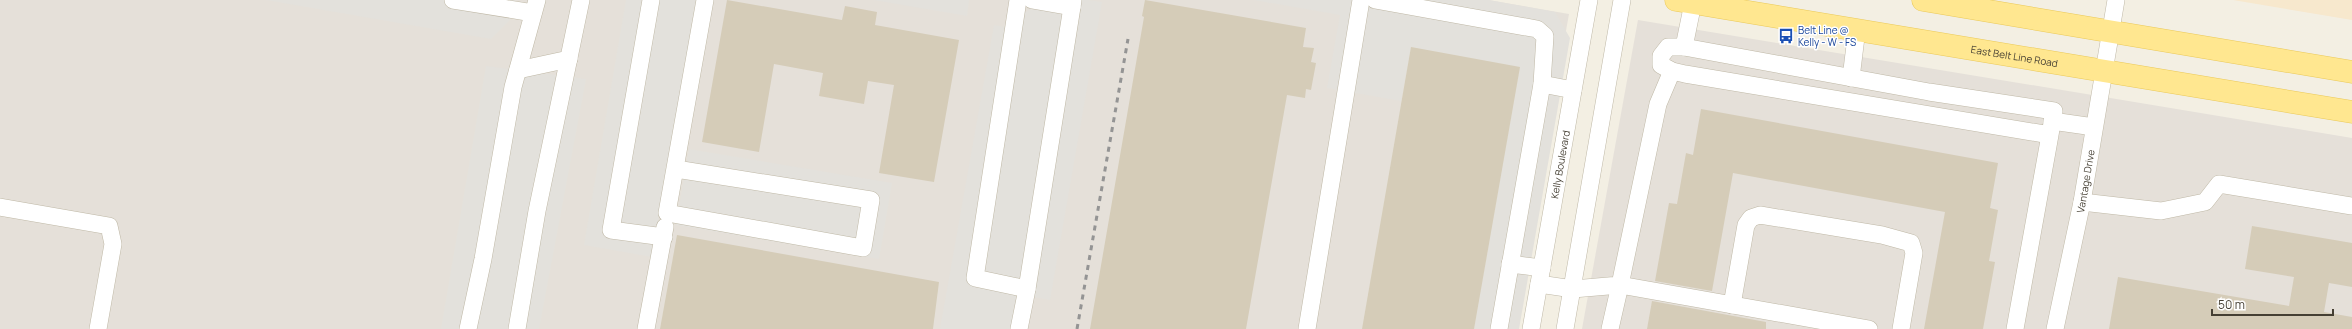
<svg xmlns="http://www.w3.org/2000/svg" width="2352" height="329" font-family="Manrope,sans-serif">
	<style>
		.commercial { fill: #f7e8cd }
		.industrial { fill: #e5e0d9 }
		.parking { fill: #e3e1dc }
		.building { fill: #d5ccb8 }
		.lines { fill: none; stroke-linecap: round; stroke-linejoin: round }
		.minor-casing { stroke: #bfb8a6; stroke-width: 18 }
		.major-casing { stroke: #eac95a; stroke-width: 23 }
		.minor { stroke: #fff; stroke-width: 17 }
		.major { stroke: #ffe790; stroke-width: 22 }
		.rail { stroke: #949494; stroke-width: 3; stroke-dasharray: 5 5; stroke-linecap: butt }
		.labels { text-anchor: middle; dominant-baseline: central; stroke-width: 3; stroke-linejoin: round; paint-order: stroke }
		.transit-label { font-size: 10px; fill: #164399; stroke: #fff; text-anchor: start }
		.street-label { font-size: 10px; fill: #453f33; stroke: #fff }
	</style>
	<rect width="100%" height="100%" fill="#f3efe3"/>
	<polygon class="commercial" points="2233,0 2352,0 2352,20"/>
	<g class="industrial">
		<polygon points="0,0 1488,0 1569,14 1512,329 0,329"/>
		<polygon points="1638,20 2352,138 2352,329 1582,329"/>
	</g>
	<g class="parking">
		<polygon points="266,0 515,0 511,19 491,39"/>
		<polygon points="626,0 696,0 652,257 584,245"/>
		<polygon points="874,0 969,0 967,16"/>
		<polygon points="1042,0 1088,0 1102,2 1050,300 1028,296 1022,329 940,329 994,25 1006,27"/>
		<polygon points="1254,0 1489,0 1555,12 1570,38 1519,329 1474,329 1520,67 1411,47 1401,101 1327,88 1340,15"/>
		<polygon points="486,66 586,79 539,329 441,329"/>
		<polygon points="689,149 892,183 879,259 676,225"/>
	</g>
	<g class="building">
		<polygon points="727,0 842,20 845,6 877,12 875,25 959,40 934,182 879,173 894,85 868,81 864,104 819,96 823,73 774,64 759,152 702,142"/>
		<polygon points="1145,0 1306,28 1303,47 1314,48 1311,62 1316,63 1311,90 1306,89 1305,98 1287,95 1246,329 1090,329 1144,17 1142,16"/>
		<polygon points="1411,47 1520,67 1474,329 1362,329"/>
		<polygon points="1701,109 1998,163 1990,208 1998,210 1989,261 1995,262 1983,329 1924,329 1945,212 1733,173 1712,291 1655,281 1669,203 1677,204 1686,153 1693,155"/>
		<polygon points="2252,226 2352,243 2352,287 2329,283 2324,312 2352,317 2352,329 2109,329 2118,277 2289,306 2294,277 2245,269"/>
		<polygon points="677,235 939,282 933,329 660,329"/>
		<polygon points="1652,301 1766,322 1766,329 1647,329"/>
	</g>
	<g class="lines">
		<defs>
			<g id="minor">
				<polyline points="453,0 533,13"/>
				<polyline points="651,0 611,230 664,237"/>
				<polyline points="1018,0 975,278 1027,289 1072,7"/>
				<polyline points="1032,0 1072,7 1073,0"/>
				<polyline points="1375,0 1537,29 1545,36 1542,84 1499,329"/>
				<polyline points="1684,47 1693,3"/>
				<polyline points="518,70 569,59"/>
				<polyline points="1851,78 1857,29"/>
				<polyline points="1542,84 1573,90"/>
				<polyline points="2052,121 2094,127"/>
				<polyline points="676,169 871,200 863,248 667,213 705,0"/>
				<polyline points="2082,202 2161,211 2205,202 2219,184 2352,206"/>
				<polyline points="0,207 109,226 113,244 98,329"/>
				<polyline points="1510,264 1542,268"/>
				<polyline points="1539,284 1573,289 1620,285 1658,104 1672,71"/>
				<polyline points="1732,305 1746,225 1751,218 1760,215 1882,235 1911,243 1914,253 1901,329"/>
				<polyline points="468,329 483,259 513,87 537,0"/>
				<polyline points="517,329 537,211 581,0"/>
				<polyline points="646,329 665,227"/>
				<polyline points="1019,329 1027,289"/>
				<polyline points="1307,329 1361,0"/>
				<path id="s1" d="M1531,329L1589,0"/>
				<polyline points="1565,329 1622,0"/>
				<polyline points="1610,329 1620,285 1869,329"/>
				<polyline points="2015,329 2050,135 2054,111 1929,92 1684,47 1668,47 1661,56 1661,65 1672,71 1685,74 2050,135"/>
				<path id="s2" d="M2055,329L2082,202L2116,0"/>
			</g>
			<g id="major">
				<path id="s3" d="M1676,0L2352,112"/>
				<polyline points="1923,0 2352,72"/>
			</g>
		</defs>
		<use href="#minor" class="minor-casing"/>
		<use href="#major" class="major-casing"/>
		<use href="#minor" class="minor"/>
		<use href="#major" class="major"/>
		<polyline class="rail" points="1077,329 1128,39"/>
	</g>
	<defs>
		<symbol id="bus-bare" viewBox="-9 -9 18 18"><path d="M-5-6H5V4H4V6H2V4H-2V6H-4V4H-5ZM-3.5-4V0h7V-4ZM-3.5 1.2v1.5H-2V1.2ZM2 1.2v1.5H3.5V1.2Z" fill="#1a4fb4" stroke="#fff" stroke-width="2.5" paint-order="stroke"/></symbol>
	</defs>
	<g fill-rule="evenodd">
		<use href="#bus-bare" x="1775" y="25" width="22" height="22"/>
	</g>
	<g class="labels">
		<g class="transit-label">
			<text x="1798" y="30">Belt Line @<tspan x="1798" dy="12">Kelly - W - FS</tspan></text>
		</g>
		<g class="street-label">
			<text stroke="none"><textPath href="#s3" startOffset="343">East Belt Line Road</textPath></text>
			<text stroke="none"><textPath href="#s1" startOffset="167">Kelly Boulevard</textPath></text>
			<text stroke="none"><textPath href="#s2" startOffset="151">Vantage Drive</textPath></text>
		</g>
	</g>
	<path d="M2212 309v6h121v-6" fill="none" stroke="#453f33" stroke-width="2"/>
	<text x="2218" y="309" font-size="12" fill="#453f33" stroke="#ffffff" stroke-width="3" paint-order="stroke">50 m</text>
</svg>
